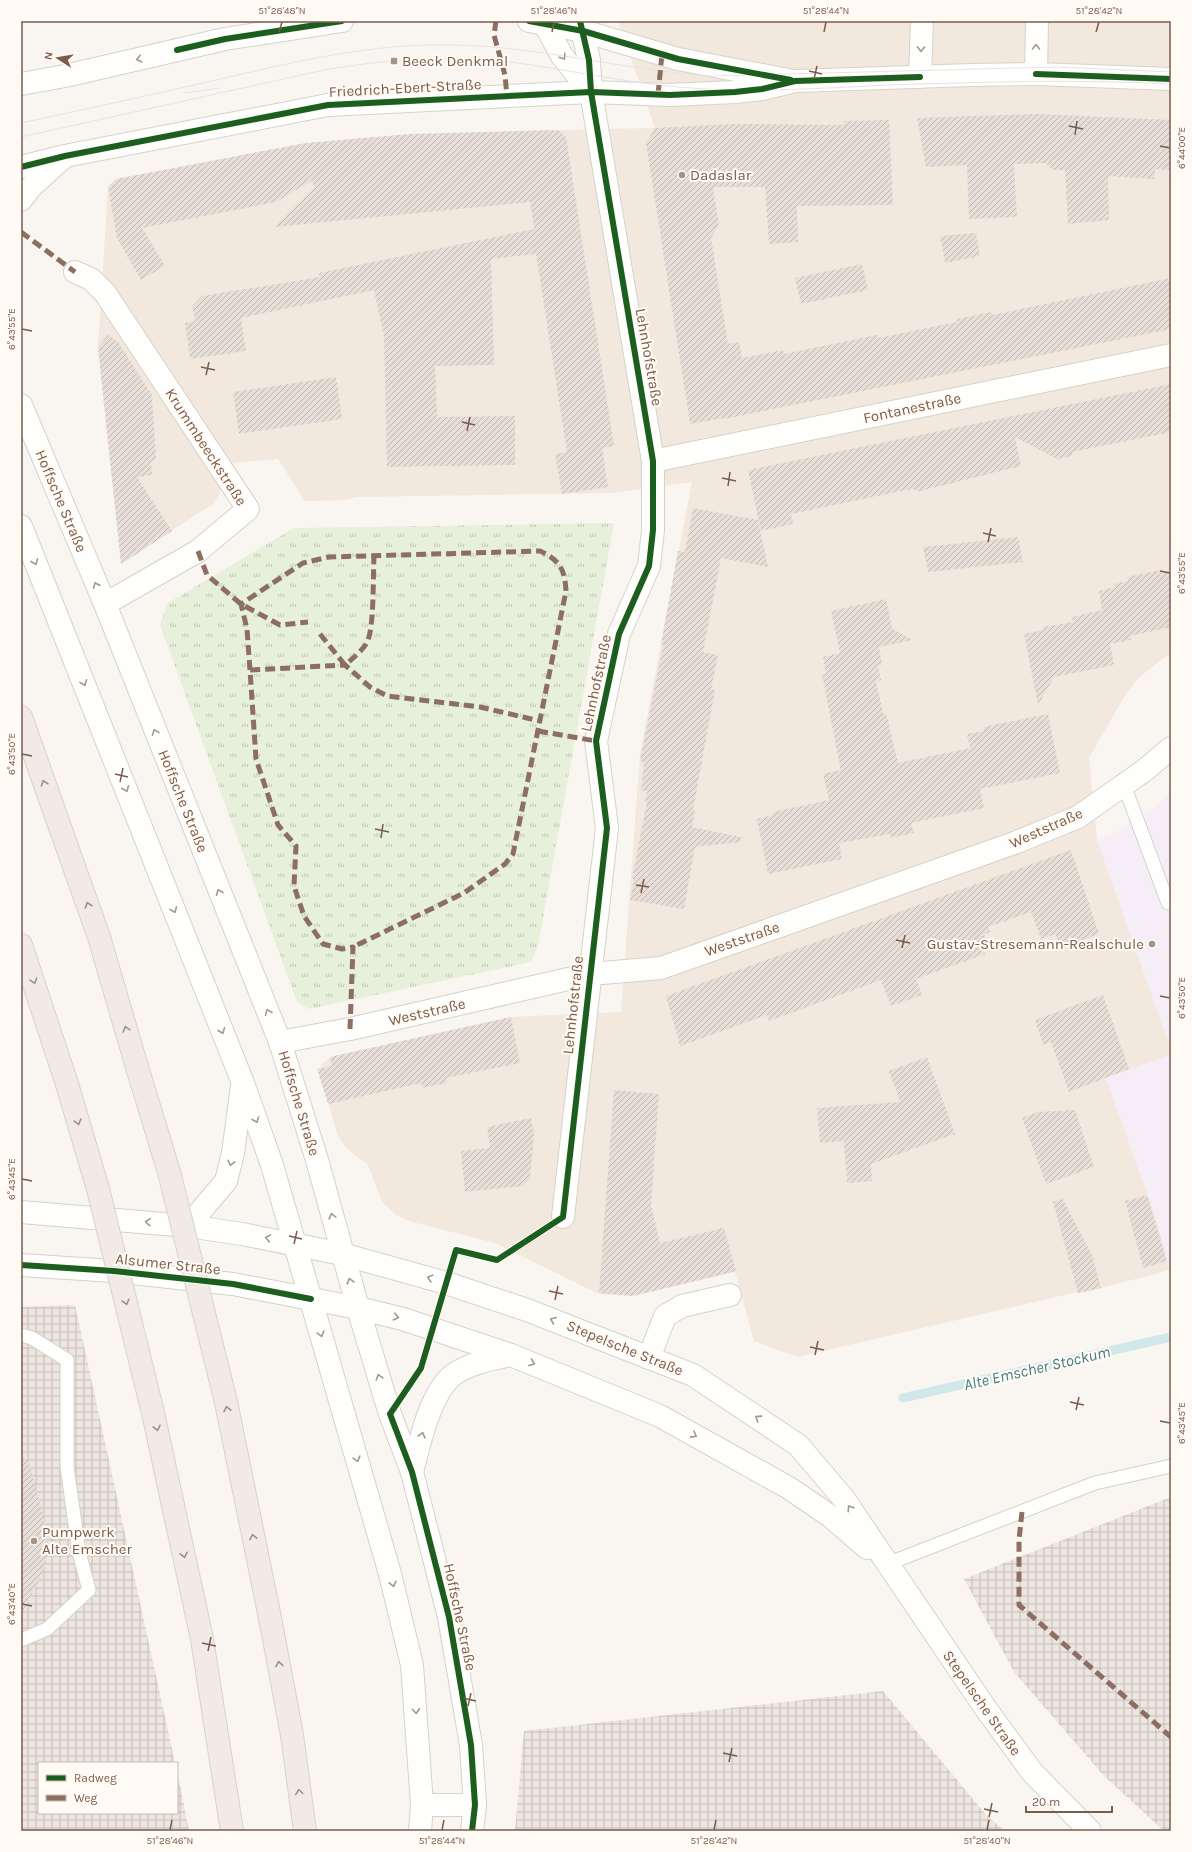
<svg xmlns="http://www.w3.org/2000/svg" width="1192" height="1852" font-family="Karla,sans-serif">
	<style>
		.residential { fill: #f2e8de }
		.industrial { fill: url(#industrial-grid) }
		.education { fill: #f6eef6 }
		.grass { fill: url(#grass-tufts) }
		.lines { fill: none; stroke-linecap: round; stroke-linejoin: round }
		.stream { stroke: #d0e8ea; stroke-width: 9 }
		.building { fill: url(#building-hatch) }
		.service-casing { stroke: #d7d1cb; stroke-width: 15 }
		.minor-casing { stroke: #d7d1cb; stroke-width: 24 }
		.tertiary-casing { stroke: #d7d1cb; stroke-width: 24 }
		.secondary-casing { stroke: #d9d2cb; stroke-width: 24 }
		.motorway-casing { stroke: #dad1cc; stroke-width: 24 }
		.service { stroke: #fefefd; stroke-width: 13 }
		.minor { stroke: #fefefd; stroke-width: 22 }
		.tertiary { stroke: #fefefd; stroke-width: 22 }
		.secondary { stroke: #fefefd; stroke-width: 22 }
		.motorway { stroke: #f2eae7; stroke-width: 22 }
		.tram { stroke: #e6e3e7; stroke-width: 1 }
		.motorway-bridge-casing { stroke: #dad1cc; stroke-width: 24; stroke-linecap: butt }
		.motorway-bridge { stroke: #f2eae7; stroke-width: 22 }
		.quiet { stroke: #8d6e63; stroke-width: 5; stroke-dasharray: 10 5; stroke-linecap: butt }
		.cycleway-casing { stroke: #fffaf3; stroke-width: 8 }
		.cycleway { stroke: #1b5e20; stroke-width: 6 }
		.oneway { stroke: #a8958b }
		.oneway2 { stroke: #a48e83 }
		.ticks { fill: none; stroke: #7a5c4d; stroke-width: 1.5 }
		.poi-dot { fill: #a69286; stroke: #fffaf3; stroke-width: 1.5 }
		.labels { text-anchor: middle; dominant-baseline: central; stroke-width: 4; stroke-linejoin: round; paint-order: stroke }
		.poi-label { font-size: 15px; fill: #7a5c4d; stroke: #fffaf3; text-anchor: start }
		.street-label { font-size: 15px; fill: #7a5c4d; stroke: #fffaf3 }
		.water-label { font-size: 16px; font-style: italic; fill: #437c86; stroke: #fffaf3 }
		.neatline { fill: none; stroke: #7a5c4d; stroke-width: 1.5 }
		.ticks-label { font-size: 10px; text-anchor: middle; fill: #7a5c4d }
	</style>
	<defs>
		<pattern id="industrial-grid" width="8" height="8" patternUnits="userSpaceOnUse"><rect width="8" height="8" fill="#ede5e0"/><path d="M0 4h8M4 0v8" fill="none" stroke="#c5bdb8"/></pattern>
		<pattern id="grass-tufts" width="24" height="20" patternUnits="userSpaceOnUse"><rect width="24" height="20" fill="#e7f0db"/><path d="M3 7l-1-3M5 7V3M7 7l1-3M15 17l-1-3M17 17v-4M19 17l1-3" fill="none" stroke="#c0c6b4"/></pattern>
		<pattern id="building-hatch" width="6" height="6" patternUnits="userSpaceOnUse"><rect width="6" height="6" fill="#e6ded7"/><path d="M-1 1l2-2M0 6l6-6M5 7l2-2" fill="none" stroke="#bfb7b1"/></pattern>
	</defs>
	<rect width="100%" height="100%" fill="#f9f5f0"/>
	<polygon class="residential" points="618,21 1171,21 1171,653 1148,670 1135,682 1124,697 1089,758 1097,840 1171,1049 1171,1055 1106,1078 1156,1218 1170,1270 1078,1294 1077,1292 797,1357 754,1341 735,1272 633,1296 599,1294 495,1243 409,1221 396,1215 382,1202 368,1165 346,1148 338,1136 319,1073 321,1065 330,1057 511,1017 621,1012 640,754 692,482 611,493 356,497 346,500 305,501 278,459 232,463 219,495 213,504 129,558 120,553 98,348 108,187 116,179 306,143 558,130 655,128"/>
	<g class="industrial">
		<polygon points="75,1305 175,1763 39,1763 39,1813 177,1813 177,1771 189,1831 21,1831 21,1307"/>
		<polygon points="1171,1497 1171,1831 1164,1831 1104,1776 1014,1672 964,1579"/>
		<polygon points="883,1691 987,1816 1005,1831 515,1831 524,1731"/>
	</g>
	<g class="education">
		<polygon points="1171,791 1171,1049 1097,840 1111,835 1134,821 1157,805"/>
		<polygon points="1171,1055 1171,1270 1170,1270 1156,1218 1106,1078"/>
	</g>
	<polygon class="grass" points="614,523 538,946 531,962 309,1009 297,1002 160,625 168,603 294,528"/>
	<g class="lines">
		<polyline class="stream" points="903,1398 1171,1337"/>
	</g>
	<g class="building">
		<polygon points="1036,114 1171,120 1171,170 1155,169 1154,179 1108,176 1109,220 1068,224 1065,170 1053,170 1046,163 1014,164 1017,217 969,219 967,165 926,167 917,118"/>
		<polygon points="889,120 893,205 797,206 798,242 769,244 765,187 713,187 719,225 711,238 728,344 739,342 742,358 783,350 784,354 877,335 878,338 957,322 957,319 992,312 992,315 1171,278 1171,329 724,419 723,418 690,424 646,143 655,128 733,124 844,125 844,121"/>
		<polygon points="558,130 566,137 614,446 602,448 608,487 562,494 555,454 567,452 536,254 491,259 494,365 435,366 437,417 515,416 515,465 387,467 384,337 374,290 241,318 246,351 190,359 185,323 195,321 192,306 202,296 320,277 319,273 534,229 530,202 274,227 315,187 311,181 276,202 142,228 165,266 141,280 117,238 108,187 116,179 306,143 410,134"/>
		<polygon points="976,233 980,256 945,263 940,236"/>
		<polygon points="862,264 868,290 801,304 795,278"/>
		<polygon points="108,335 118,342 152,395 156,458 151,462 152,475 137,477 172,531 121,564 98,347"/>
		<polygon points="336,377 342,419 239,434 233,392"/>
		<polygon points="1171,384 1171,432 1072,452 1072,456 1057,459 1015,437 1021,466 920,491 911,489 791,514 793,524 761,531 748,470"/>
		<polygon points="693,508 758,520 768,567 721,558 703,652 718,655 711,690 715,690 693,810 695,810 692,827 741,837 741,842 695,847 684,909 630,900 634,880 632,878 647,802 645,802 647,791 641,790 644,762 640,761 663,645 661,644 678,551 685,552"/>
		<polygon points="1018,537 1023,562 928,572 923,547"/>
		<polygon points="1161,570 1161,573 1171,571 1171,627 1130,636 1131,640 1110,644 1114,665 1054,677 1038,705 1024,634 1043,630 1043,627 1073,622 1072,617 1102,610 1099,591 1115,587 1114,584 1128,581 1127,577"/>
		<polygon points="886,599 892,628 912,640 879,647 882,665 878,666 881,680 876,681 883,713 887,716 898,763 970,748 967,734 984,731 983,727 1048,714 1060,773 980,789 984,808 911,823 914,833 891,838 890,834 839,843 842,859 768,874 757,819 774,815 773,812 829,800 823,774 840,770 840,766 822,674 826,674 823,657 840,653 831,611"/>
		<polygon points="1071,850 1099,934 1060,948 1055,934 1041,939 1031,912 988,927 990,932 984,934 988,945 982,947 985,954 916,979 922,995 891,1006 881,980 769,1021 767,1015 680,1046 666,996"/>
		<polygon points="1103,995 1129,1069 1069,1092 1051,1042 1043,1045 1035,1020"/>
		<polygon points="511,1017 520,1063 446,1078 447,1083 422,1088 421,1083 328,1104 317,1069 332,1066 330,1057"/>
		<polygon points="927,1057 955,1134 871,1164 872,1181 847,1183 844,1141 820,1143 817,1108 900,1102 889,1071"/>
		<polygon points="614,1090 659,1094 651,1205 660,1243 724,1228 736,1271 633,1296 599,1293"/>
		<polygon points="1075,1110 1094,1167 1046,1184 1022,1118 1038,1112"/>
		<polygon points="531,1118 534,1134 530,1179 523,1186 465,1192 461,1151 490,1148 487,1127"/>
		<polygon points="1147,1195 1167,1261 1143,1268 1125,1201"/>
		<polygon points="1062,1198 1092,1255 1101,1288 1078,1293 1053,1202"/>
		<polygon points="28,1460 47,1530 48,1553 42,1575 21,1615 21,1461"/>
	</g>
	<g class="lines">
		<defs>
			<g id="service">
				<polyline points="1124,785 1168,903"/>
				<polyline points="21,1335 32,1338 67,1360 67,1467 79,1552 89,1590 47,1629 21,1640"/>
				<polyline points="887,1564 1095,1483 1171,1466"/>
			</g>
			<g id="minor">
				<polyline points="1036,74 1037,21"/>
				<polyline points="920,77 922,21"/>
				<polyline points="75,272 91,279 105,293 248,509 198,551 105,604"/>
				<polyline points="653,461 1171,355"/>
				<polyline points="280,1042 350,1029 590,974 661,968 1017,842 1078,817 1145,770 1171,748"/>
				<polyline points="563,1217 607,828 596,741 619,634 649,566 653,530 653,461 591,92"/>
				<polyline points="649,1358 665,1316 682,1306 730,1295"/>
			</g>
			<g id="tertiary">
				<polyline points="543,21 562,56 591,92"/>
				<polyline points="580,21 589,60 591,92"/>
				<polyline points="21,200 30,188 65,156"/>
				<polyline points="21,405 105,604 280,1042 317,1160 358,1308 390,1414 412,1472 449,1617 471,1745 475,1805 472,1831"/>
				<polyline points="21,526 243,1083 272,1165 390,1574 412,1665 422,1805 420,1831"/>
				<polyline points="21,1212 188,1226 242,1234 342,1254 446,1283 527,1310 693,1375 798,1445 844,1499 986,1709 1032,1772 1090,1831"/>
				<polyline points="188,1226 226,1181 233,1153 242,1086"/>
				<polyline points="21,1265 114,1271 233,1284 358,1308 403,1319 511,1355 660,1416 789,1488 830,1516 867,1548"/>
				<path d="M412,1472C419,1445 430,1393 453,1375C470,1363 491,1359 511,1355"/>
				<polyline points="422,1805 475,1805"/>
			</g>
			<g id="secondary">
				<polyline points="529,21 583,31 678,59 788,80"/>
				<polyline points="21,84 65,76 225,39 342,21"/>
				<polyline points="21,167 65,156 328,105 591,92 670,95 735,92 762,89 795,81 972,75 1036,74 1171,79"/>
			</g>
			<g id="motorway">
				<polyline points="21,717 99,937 137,1067"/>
				<polyline points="21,945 67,1084"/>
			</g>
		</defs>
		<use href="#service" class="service-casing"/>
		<use href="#minor" class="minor-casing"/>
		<use href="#tertiary" class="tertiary-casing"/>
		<use href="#secondary" class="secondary-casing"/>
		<use href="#motorway" class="motorway-casing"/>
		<use href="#service" class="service"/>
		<use href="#minor" class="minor"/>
		<use href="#tertiary" class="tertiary"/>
		<use href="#secondary" class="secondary"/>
		<use href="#motorway" class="motorway"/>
		<g class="tram">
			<polyline points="185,93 220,88"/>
			<path d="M21,123C86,109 151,95 216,80C294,62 371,43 452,45C538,46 623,70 709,76L1056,67L1171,72"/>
			<path d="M21,137L324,70C383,60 443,55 502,61C570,69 637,86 706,89C767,92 828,88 889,85C983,82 1077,79 1171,84"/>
		</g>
		<defs>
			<g id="motorway-bridge">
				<polyline points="137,1067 169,1172 226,1402 271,1623 292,1735 305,1831"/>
				<polyline points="67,1084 98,1189 153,1413 202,1639 232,1831"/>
			</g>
		</defs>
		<use href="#motorway-bridge" class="motorway-bridge-casing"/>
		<use href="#motorway-bridge" class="motorway-bridge"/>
		<g class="quiet">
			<polyline points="496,21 494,35 505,75 507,97"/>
			<polyline points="658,95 662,54"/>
			<polyline points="21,232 75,272"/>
			<polyline points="198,551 207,575 241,604 280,625 308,622"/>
			<path d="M320,634L345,665C354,657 363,651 368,640C374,625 373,576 374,557"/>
			<path d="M250,670L247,629L241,604L303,563L329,557L540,551C560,560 565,570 566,591L513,854L505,864L464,893L353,947"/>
			<polyline points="538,731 596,741"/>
			<polyline points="350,1029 353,947 342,949 323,944 304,916 294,886 296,846 278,825 256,759 250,670 345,665 370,687 387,696 480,707 540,721"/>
			<polyline points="1022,1512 1019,1540 1019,1605 1171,1737"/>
		</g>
		<defs>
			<g id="cycleway">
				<polyline points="529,21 583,31 678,59 791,80"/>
				<polyline points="177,50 225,39 342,21"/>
				<polyline points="1036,74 1171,79"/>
				<polyline points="21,167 65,156 328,105 591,92 670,95 735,92 762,89 795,81 920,77"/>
				<polyline points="21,1265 114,1271 233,1284 311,1299"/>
				<polyline points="472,1831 475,1805 471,1745 449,1617 412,1472 390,1414 421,1368 456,1250 497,1260 563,1217 607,828 596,741 619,634 649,566 653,530 653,461 591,92 589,60 580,21"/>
			</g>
		</defs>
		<use href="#cycleway" class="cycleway-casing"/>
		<use href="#cycleway" class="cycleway"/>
	</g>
	<defs><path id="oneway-chevron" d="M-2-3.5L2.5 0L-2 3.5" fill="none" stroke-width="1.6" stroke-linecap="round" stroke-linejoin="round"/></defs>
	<g class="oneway">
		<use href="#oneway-chevron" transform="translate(1036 47) rotate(-89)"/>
		<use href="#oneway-chevron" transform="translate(921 49) rotate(92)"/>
		<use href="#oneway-chevron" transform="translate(563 57) rotate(57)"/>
		<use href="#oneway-chevron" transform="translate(139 59) rotate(167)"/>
		<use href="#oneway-chevron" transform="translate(35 562) rotate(68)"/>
		<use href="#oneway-chevron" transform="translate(96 585) rotate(-113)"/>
		<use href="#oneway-chevron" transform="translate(84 683) rotate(68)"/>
		<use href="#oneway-chevron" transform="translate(155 732) rotate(-111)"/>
		<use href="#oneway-chevron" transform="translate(126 789) rotate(68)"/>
		<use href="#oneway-chevron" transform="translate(219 892) rotate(-112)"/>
		<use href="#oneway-chevron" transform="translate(174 910) rotate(68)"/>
		<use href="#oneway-chevron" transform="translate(268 1012) rotate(-112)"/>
		<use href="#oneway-chevron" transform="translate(222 1031) rotate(68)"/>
		<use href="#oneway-chevron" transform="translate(256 1120) rotate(70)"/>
		<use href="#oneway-chevron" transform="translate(231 1163) rotate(104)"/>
		<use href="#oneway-chevron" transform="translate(332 1216) rotate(-105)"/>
		<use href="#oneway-chevron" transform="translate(148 1222) rotate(-175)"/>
		<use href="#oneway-chevron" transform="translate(268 1238) rotate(-170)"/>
		<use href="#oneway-chevron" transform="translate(430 1278) rotate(-165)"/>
		<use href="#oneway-chevron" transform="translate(350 1281) rotate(-106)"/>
		<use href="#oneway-chevron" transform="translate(396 1317) rotate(13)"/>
		<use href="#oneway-chevron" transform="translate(553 1320) rotate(-158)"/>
		<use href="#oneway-chevron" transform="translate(321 1334) rotate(74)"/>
		<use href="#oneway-chevron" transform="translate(532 1363) rotate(22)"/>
		<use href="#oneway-chevron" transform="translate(379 1377) rotate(-107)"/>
		<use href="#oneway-chevron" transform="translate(758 1418) rotate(-147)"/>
		<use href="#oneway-chevron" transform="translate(422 1435) rotate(-75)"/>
		<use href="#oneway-chevron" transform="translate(694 1435) rotate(29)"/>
		<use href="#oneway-chevron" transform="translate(357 1459) rotate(74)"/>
		<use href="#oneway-chevron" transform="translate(850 1508) rotate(-123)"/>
		<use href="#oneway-chevron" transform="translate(393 1584) rotate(77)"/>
		<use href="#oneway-chevron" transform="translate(416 1711) rotate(85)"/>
	</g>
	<g class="oneway2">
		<use href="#oneway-chevron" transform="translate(44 783) rotate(-109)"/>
		<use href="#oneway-chevron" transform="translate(88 905) rotate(-109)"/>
		<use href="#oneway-chevron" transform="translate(34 981) rotate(72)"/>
		<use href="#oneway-chevron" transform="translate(126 1029) rotate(-107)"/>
		<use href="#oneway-chevron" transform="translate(78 1122) rotate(74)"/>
		<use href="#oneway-chevron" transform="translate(126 1302) rotate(76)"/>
		<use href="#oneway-chevron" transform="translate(227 1409) rotate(-102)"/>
		<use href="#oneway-chevron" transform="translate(157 1428) rotate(78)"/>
		<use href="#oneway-chevron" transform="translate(253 1537) rotate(-102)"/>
		<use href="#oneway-chevron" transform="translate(184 1555) rotate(78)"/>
		<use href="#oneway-chevron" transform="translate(279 1664) rotate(-100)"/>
		<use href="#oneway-chevron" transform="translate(299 1792) rotate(-98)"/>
	</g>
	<path class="ticks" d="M279,32L282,22M552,32L554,22M824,32L826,22M1096,32L1099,22M809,71L822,74M814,79L817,66M1069,126L1083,129M1075,135L1077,121M1160,146L1170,148M22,329L32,331M201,367L215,370M206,375L209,362M462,422L475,425M467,431L470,417M722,478L736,481M728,486L730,472M983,533L996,536M988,542L991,528M1160,571L1170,573M22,754L32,756M115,774L128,777M120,782L123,768M375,829L389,832M381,838L383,824M636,885L649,887M641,893L644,879M896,940L910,943M902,948L905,935M1160,996L1170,998M22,1179L32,1181M289,1236L302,1239M294,1244L297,1231M549,1291L563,1294M555,1300L558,1286M810,1347L824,1350M815,1355L818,1341M1070,1402L1084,1405M1076,1410L1079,1397M1160,1421L1170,1423M22,1604L32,1606M202,1643L216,1646M208,1651L211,1637M463,1698L476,1701M468,1706L471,1693M723,1753L737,1756M729,1762L732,1748M984,1809L998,1812M989,1817L992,1803M170,1830L172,1820M442,1830L444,1820M714,1830L716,1820M987,1830L989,1820"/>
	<g class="poi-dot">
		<rect x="390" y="57" width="8" height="8" rx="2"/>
		<circle cx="682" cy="175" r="4"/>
		<circle cx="1152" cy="944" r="4"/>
		<circle cx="34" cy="1541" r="4"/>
	</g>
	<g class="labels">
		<g class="poi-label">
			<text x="402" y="61">Beeck Denkmal</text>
			<text x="690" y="175">Dadaslar</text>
			<text x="1144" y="944" text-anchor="end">Gustav-Stresemann-Realschule</text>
			<text x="42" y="1532">Pumpwerk<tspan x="42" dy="17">Alte Emscher</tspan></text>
		</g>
		<g class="street-label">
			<text transform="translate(405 88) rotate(-3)">Friedrich-Ebert-Straße</text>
			<text transform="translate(649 357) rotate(80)">Lehnhofstraße</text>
			<text transform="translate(912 408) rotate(-12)">Fontanestraße</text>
			<text transform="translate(206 447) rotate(57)">Krummbeeckstraße</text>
			<text transform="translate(61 501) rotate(67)">Hoffsche Straße</text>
			<text transform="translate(596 683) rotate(-78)">Lehnhofstraße</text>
			<text transform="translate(183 801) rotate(68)">Hoffsche Straße</text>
			<text transform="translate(1046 828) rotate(-24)">Weststraße</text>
			<text transform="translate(742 939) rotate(-19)">Weststraße</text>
			<text transform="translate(573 1005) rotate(-84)">Lehnhofstraße</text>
			<text transform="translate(427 1012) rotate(-13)">Weststraße</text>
			<text transform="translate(299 1103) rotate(73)">Hoffsche Straße</text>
			<text transform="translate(168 1264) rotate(6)">Alsumer Straße</text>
			<text transform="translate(625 1348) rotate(22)">Stepelsche Straße</text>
			<text transform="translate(460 1617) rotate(78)">Hoffsche Straße</text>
			<text transform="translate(982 1703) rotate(55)">Stepelsche Straße</text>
		</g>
		<g class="water-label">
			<text transform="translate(1037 1368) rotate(-13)">Alte Emscher Stockum</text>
		</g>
	</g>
	<rect width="1192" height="1852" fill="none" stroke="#fffaf3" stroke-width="44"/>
	<rect x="38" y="1762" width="140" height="52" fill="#fffaf3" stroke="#cabbb1"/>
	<rect x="46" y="1775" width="20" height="6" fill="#1b5e20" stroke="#cabbb1"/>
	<text x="74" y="1782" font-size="12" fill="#7a5c4d">Radweg</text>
	<rect x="46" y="1795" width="20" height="6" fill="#8d6e63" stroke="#cabbb1"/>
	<text x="74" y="1802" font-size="12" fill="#7a5c4d">Weg</text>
	<g transform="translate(58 58) rotate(282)" stroke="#fffaf3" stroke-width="3" paint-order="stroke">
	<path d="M0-3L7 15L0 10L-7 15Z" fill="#7a5c4d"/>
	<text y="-6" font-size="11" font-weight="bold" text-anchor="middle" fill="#7a5c4d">N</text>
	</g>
	<path d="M1026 1806v6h86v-6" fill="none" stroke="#7a5c4d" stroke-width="2"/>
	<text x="1032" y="1806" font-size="12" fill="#7a5c4d" stroke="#fffaf3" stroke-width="3" paint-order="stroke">20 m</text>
	<rect x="22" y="22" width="1148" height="1808" class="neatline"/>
	<g class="ticks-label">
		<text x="282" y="14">51°28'48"N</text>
		<text x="554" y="14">51°28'46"N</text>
		<text x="826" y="14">51°28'44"N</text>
		<text x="1099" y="14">51°28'42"N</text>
		<text transform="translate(1181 148) rotate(-90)" y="4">6°44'00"E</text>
		<text transform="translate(11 329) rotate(-90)" y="4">6°43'55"E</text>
		<text transform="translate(1181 573) rotate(-90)" y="4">6°43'55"E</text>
		<text transform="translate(11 754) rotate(-90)" y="4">6°43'50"E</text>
		<text transform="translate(1181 998) rotate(-90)" y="4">6°43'50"E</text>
		<text transform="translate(11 1179) rotate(-90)" y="4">6°43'45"E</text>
		<text transform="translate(1181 1423) rotate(-90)" y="4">6°43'45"E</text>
		<text transform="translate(11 1604) rotate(-90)" y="4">6°43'40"E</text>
		<text x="170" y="1844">51°28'46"N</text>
		<text x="442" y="1844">51°28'44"N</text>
		<text x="714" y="1844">51°28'42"N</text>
		<text x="987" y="1844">51°28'40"N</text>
	</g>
</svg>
